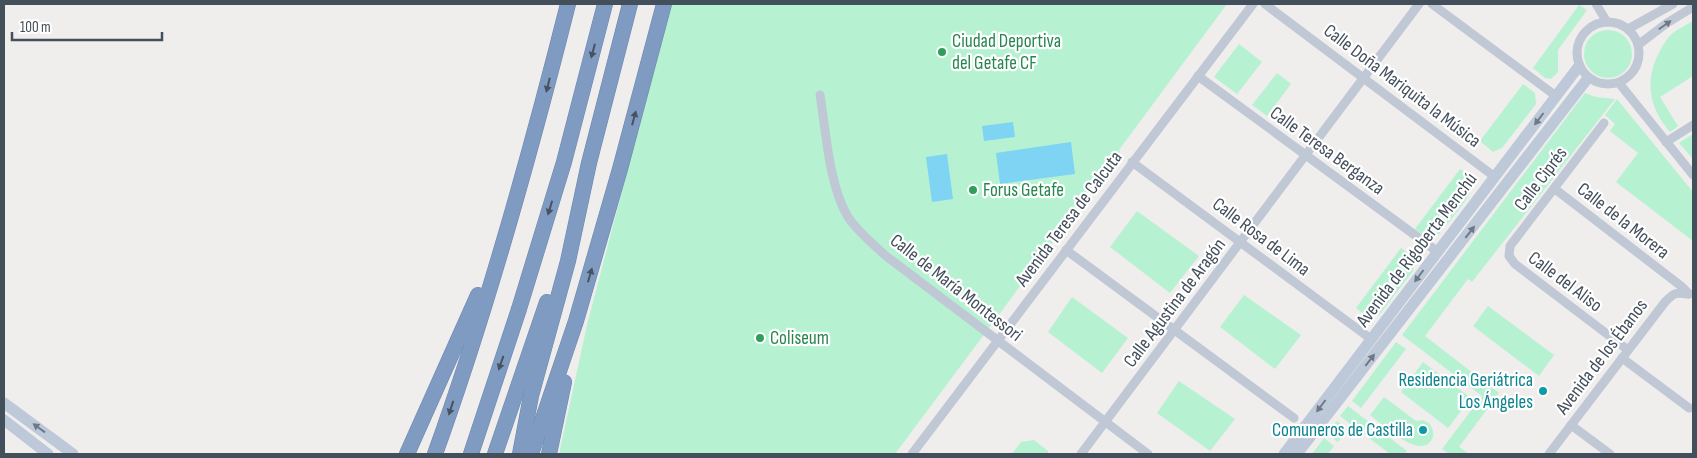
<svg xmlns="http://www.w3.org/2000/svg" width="1697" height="458" font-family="'Sofia Sans Condensed',sans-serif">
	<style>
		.green { fill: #b6f2d2 }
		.water { fill: #7fd3f3 }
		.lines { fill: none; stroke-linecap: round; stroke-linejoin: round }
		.highway-casing { stroke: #6b86ad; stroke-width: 16 }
		.street { stroke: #bfc8d4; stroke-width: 9 }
		.secondary { stroke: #bdc8d8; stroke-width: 11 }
		.highway { stroke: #809bc1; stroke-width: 15 }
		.oneway { fill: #6f7986 }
		.oneway2 { fill: #475361 }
		.oneway3 { fill: #6e7987 }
		.leisure-dot { fill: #2e9e5b; stroke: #fff; stroke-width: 2 }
		.culture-dot { fill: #0f9aa8; stroke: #fff; stroke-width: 2 }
		.labels { text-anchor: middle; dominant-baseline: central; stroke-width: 4.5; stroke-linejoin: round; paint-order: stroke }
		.leisure-label { font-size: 19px; fill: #27864d; stroke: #fff; text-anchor: start }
		.street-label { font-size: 19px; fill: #444f5c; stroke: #fff }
		.culture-label { font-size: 19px; fill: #0d838f; stroke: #fff; text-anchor: end }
	</style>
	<rect width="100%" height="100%" fill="#f0eded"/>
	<g class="green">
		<polygon points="671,4 1227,4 1119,150 1120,152 895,454 559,454 587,325"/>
		<polygon points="1579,5 1587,10 1558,50 1558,72 1551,79 1545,78 1533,68"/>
		<path d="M1693,21V76L1660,97L1678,126L1670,132C1648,106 1644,79 1661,49C1664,43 1668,37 1673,33C1679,28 1687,25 1693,21Z"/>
		<circle cx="1608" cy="54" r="24"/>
		<polygon points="1239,44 1262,62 1237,94 1214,77"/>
		<polygon points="1277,73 1291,84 1267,116 1252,105"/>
		<polygon points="1523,84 1535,93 1536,104 1502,148 1493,152 1480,141"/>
		<polygon points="1585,93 1596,97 1615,99 1472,282 1468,279 1425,336 1499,393 1459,447 1469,454 1449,454 1442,449 1482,396 1402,335"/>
		<polygon points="1617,99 1693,192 1693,241 1616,182 1638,153 1610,131 1615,124 1605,115"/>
		<polygon points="1693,134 1693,159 1679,143"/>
		<path d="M1460,169C1464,172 1473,176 1473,183C1474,194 1446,225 1438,235L1433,239H1428L1415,229Z"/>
		<polygon points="1137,211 1199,256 1170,293 1110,247"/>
		<polygon points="1401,248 1413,257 1414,261 1413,271 1379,315 1369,318 1356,308"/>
		<polygon points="1244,295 1301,335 1275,369 1220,327"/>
		<polygon points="1072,297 1128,338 1102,373 1048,332"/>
		<polygon points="1488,306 1554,355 1539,376 1473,326"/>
		<polygon points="1396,342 1406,349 1361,408 1352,401"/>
		<polygon points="1423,362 1471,398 1448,428 1401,392"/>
		<polygon points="1179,381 1235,419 1210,451 1157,413"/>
		<path d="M1384,397L1416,421L1423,420L1430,424C1434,431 1435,437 1429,443C1415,456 1382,424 1370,415Z"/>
		<polygon points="1348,406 1407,451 1404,454 1390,454 1340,416"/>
		<polygon points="1337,421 1348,429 1338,442 1327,434"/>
		<polygon points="1324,438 1334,446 1328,454 1312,454"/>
		<polygon points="1034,440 1048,451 1048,454 1012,454 1021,442"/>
	</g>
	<g class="water">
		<polygon points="1013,122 1015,137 984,141 982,126"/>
		<polygon points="1071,142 1075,174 1000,184 996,153"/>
		<polygon points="947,154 953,199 932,202 926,157"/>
	</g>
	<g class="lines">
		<defs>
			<g id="highway">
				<polyline points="407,454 478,295"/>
				<path d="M435,454C488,307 530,155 568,4"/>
				<polyline points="471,454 519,309 564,162 605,4"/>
				<polyline points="495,454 547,302"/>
				<polyline points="520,454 531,396 568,261 589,163 630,4"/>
				<polyline points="531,454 576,321 620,169 664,4"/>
				<polyline points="549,454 564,382"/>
			</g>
		</defs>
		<use href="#highway" class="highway-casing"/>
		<g class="street">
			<polyline points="1265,4 1495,177"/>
			<polyline points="1432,4 1556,96"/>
			<polyline points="1596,4 1607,22"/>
			<circle cx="1608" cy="53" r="31"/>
			<polyline points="1628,29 1673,4"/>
			<polyline points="1638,45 1667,23 1693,7"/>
			<polyline points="1198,76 1438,252"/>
			<polyline points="1619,83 1693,175"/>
			<path d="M820,95C826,131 829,186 848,217C858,232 873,244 886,256L1148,454"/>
			<polyline points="1604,123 1510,246 1509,256 1515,264 1628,350"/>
			<polyline points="1666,142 1693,125"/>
			<polyline points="1132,162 1371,339"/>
			<polyline points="1555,189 1681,286 1689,294"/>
			<polyline points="1066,250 1294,418"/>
			<polyline points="1622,358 1689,408"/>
			<polyline points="1571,425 1610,454"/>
			<polyline points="912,454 1253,4"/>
			<polyline points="1081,454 1419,4"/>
			<path d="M1549,454L1665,302C1674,293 1675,292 1688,294"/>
		</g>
		<g class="secondary">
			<polyline points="4,403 73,454"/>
			<polyline points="4,420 48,454"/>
			<polyline points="1284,454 1579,66"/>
			<polyline points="1297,454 1588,78"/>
		</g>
		<use href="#highway" class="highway"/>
	</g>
	<defs><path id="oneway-solid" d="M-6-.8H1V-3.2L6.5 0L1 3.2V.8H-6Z" transform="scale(1.25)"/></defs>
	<use class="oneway" href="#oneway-solid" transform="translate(1665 25) rotate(-35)"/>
	<g class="oneway2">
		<use href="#oneway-solid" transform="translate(593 51) rotate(105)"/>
		<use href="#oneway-solid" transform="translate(548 85) rotate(104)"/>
		<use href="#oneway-solid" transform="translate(634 118) rotate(-75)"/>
		<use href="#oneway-solid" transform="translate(550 208) rotate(107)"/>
		<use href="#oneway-solid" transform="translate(590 275) rotate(-74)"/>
		<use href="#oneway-solid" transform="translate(501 363) rotate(109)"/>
		<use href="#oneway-solid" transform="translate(451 408) rotate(108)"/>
	</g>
	<g class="oneway3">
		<use href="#oneway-solid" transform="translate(1539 119) rotate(127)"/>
		<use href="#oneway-solid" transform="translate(1470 232) rotate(-52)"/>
		<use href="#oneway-solid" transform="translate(1419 276) rotate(127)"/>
		<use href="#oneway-solid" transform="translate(1370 360) rotate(-52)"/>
		<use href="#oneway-solid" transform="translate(1321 406) rotate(127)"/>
		<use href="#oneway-solid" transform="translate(39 428) rotate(-144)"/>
	</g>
	<g class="leisure-dot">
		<circle cx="942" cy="52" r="5"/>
		<circle cx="973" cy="190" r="5"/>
		<circle cx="760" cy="338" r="5"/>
	</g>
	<g class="culture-dot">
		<circle cx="1543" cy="391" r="5"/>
		<circle cx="1423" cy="430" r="5"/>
	</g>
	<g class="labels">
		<g class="leisure-label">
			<text x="952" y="41">Ciudad Deportiva<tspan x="952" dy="22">del Getafe CF</tspan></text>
			<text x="983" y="190">Forus Getafe</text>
			<text x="770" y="338">Coliseum</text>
		</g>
		<g class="street-label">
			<text transform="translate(1402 86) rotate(37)">Calle Doña Mariquita la Música</text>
			<text transform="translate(1327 151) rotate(36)">Calle Teresa Berganza</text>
			<text transform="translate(1541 179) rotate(-53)">Calle Ciprés</text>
			<text transform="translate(1069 219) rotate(-53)">Avenida Teresa de Calcuta</text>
			<text transform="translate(1623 221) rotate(38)">Calle de la Morera</text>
			<text transform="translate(1261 237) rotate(37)">Calle Rosa de Lima</text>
			<text transform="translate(1417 250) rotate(-53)">Avenida de Rigoberta Menchú</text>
			<text transform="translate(1565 282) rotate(37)">Calle del Aliso</text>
			<text transform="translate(956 288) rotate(38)">Calle de María Montessori</text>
			<text transform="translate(1175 303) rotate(-53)">Calle Agustina de Aragón</text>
			<text transform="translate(1602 357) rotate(-53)">Avenida de los Ébanos</text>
		</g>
		<g class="culture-label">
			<text x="1533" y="380">Residencia Geriátrica<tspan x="1533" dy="22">Los Ángeles</tspan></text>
			<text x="1413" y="430">Comuneros de Castilla</text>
		</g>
	</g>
	<rect width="1697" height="458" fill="none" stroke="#444f5c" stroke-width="10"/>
	<path d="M12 32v8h150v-8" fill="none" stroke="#444f5c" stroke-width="2.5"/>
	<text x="20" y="32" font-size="15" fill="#444f5c" stroke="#ffffff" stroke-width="4" paint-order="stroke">100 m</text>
</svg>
